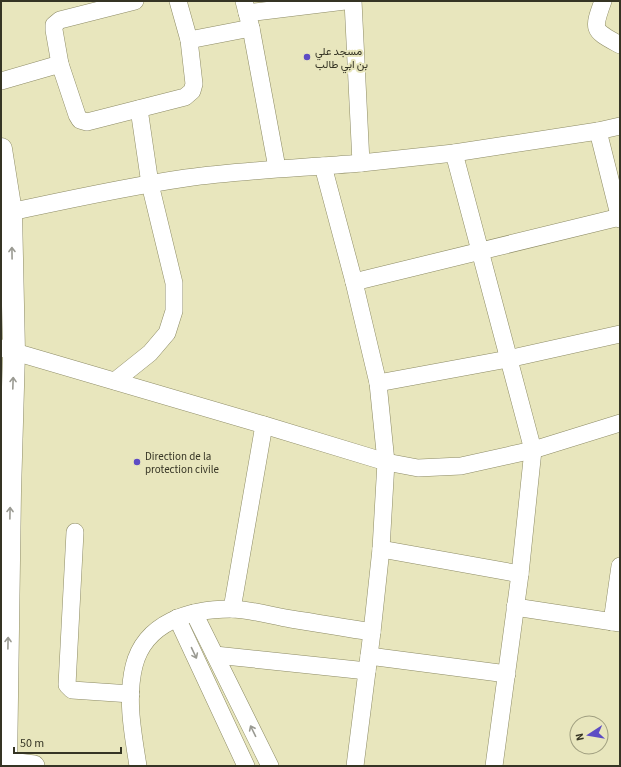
<svg xmlns="http://www.w3.org/2000/svg" width="621" height="767" font-family="'Source Sans 3',Vazirmatn,sans-serif">
	<style>
		.lines { fill: none; stroke-linecap: round; stroke-linejoin: round }
		.minor-casing { stroke: #8d8b65; stroke-width: 18 }
		.tertiary-casing { stroke: #8d8b65; stroke-width: 22 }
		.secondary-casing { stroke: #8d8b65; stroke-width: 23 }
		.minor { stroke: #fff; stroke-width: 17 }
		.tertiary { stroke: #fff; stroke-width: 21 }
		.secondary { stroke: #fff; stroke-width: 22 }
		.oneway { stroke: #9a9a92 }
		.poi-dot { fill: #5d4cc4; stroke: #e8e6bd; stroke-width: 1.5 }
		.labels { text-anchor: middle; dominant-baseline: central; stroke-width: 4; stroke-linejoin: round; paint-order: stroke }
		.poi-label { font-size: 11px; fill: #353424; stroke: #e8e6bd; text-anchor: start }
	</style>
	<rect width="100%" height="100%" fill="#e8e6bd"/>
	<g class="lines">
		<defs>
			<g id="minor">
				<polyline points="244,1 251,28 277,168"/>
				<polyline points="353,1 361,163 454,153 598,131 620,126"/>
				<path d="M603,1C592,31 593,30 620,45"/>
				<polyline points="247,13 345,1"/>
				<polyline points="189,40 251,28"/>
				<polyline points="60,64 54,30 54,25 60,20 135,1"/>
				<polyline points="1,81 60,64 77,115 80,120 87,122 185,97 192,91 194,84 189,40 178,1"/>
				<polyline points="598,131 620,219"/>
				<polyline points="454,153 533,450 520,574 494,766"/>
				<polyline points="323,166 354,282 378,383 386,462 381,549 372,632 355,766"/>
				<path d="M1,214C62,201 124,187 186,178C244,170 302,168 361,163"/>
				<polyline points="354,282 620,217"/>
				<polyline points="1,348 264,425 386,462 418,468 461,466 533,450 620,423"/>
				<polyline points="115,381 150,353 167,333 174,311 174,283 150,184 139,109"/>
				<polyline points="378,383 508,359 620,334"/>
				<polyline points="75,532 67,685 72,690 131,694"/>
				<polyline points="381,549 520,574"/>
				<polyline points="515,607 620,623"/>
				<polyline points="232,609 264,425"/>
				<polyline points="194,613 270,766"/>
				<polyline points="177,618 246,766"/>
				<polyline points="612,622 620,566"/>
				<polyline points="215,655 367,671"/>
				<polyline points="369,656 507,674"/>
				<path d="M138,766C133,734 126,699 134,666C145,622 190,609 231,609C248,609 273,616 291,619C318,623 345,628 372,632"/>
			</g>
			<polyline id="tertiary" points="1,762 34,766"/>
			<polyline id="secondary" points="1,149 11,212 14,352 10,492 6,766"/>
		</defs>
		<use href="#minor" class="minor-casing"/>
		<use href="#tertiary" class="tertiary-casing"/>
		<use href="#secondary" class="secondary-casing"/>
		<use href="#minor" class="minor"/>
		<use href="#tertiary" class="tertiary"/>
		<use href="#secondary" class="secondary"/>
	</g>
	<defs><path id="oneway-shaft" d="M-6 0H5M1.5-3L5.5 0L1.5 3" fill="none" stroke-width="1.6" stroke-linecap="round" stroke-linejoin="round"/></defs>
	<g class="oneway">
		<use href="#oneway-shaft" transform="translate(12 253) rotate(-91)"/>
		<use href="#oneway-shaft" transform="translate(13 383) rotate(-88)"/>
		<use href="#oneway-shaft" transform="translate(10 513) rotate(-89)"/>
		<use href="#oneway-shaft" transform="translate(8 643) rotate(-89)"/>
		<use href="#oneway-shaft" transform="translate(194 653) rotate(65)"/>
		<use href="#oneway-shaft" transform="translate(253 731) rotate(-116)"/>
	</g>
	<g class="poi-dot">
		<circle cx="307" cy="57" r="4"/>
		<circle cx="137" cy="462" r="4"/>
	</g>
	<g class="labels">
		<g class="poi-label">
			<text x="315" y="51">مسجد علي<tspan x="315" dy="13">بن ابي طالب</tspan></text>
			<text x="145" y="456">Direction de la<tspan x="145" dy="13">protection civile</tspan></text>
		</g>
	</g>
	<rect width="621" height="767" fill="none" stroke="#353424" stroke-width="4"/>
	<g transform="translate(589 735) rotate(258)"><circle r="19" fill="#e8e6bd" stroke="#a09f80"/>
	<path d="M0-3L7 15L0 10L-7 15Z" fill="#5d4cc4"/>
	<text y="-6" font-size="11" font-weight="bold" text-anchor="middle" fill="#353424">N</text>
	</g>
	<path d="M14 747v6h107v-6" fill="none" stroke="#353424" stroke-width="2"/>
	<text x="20" y="747" font-size="12" fill="#353424" stroke="#e8e6bd" stroke-width="3" paint-order="stroke">50 m</text>
</svg>
